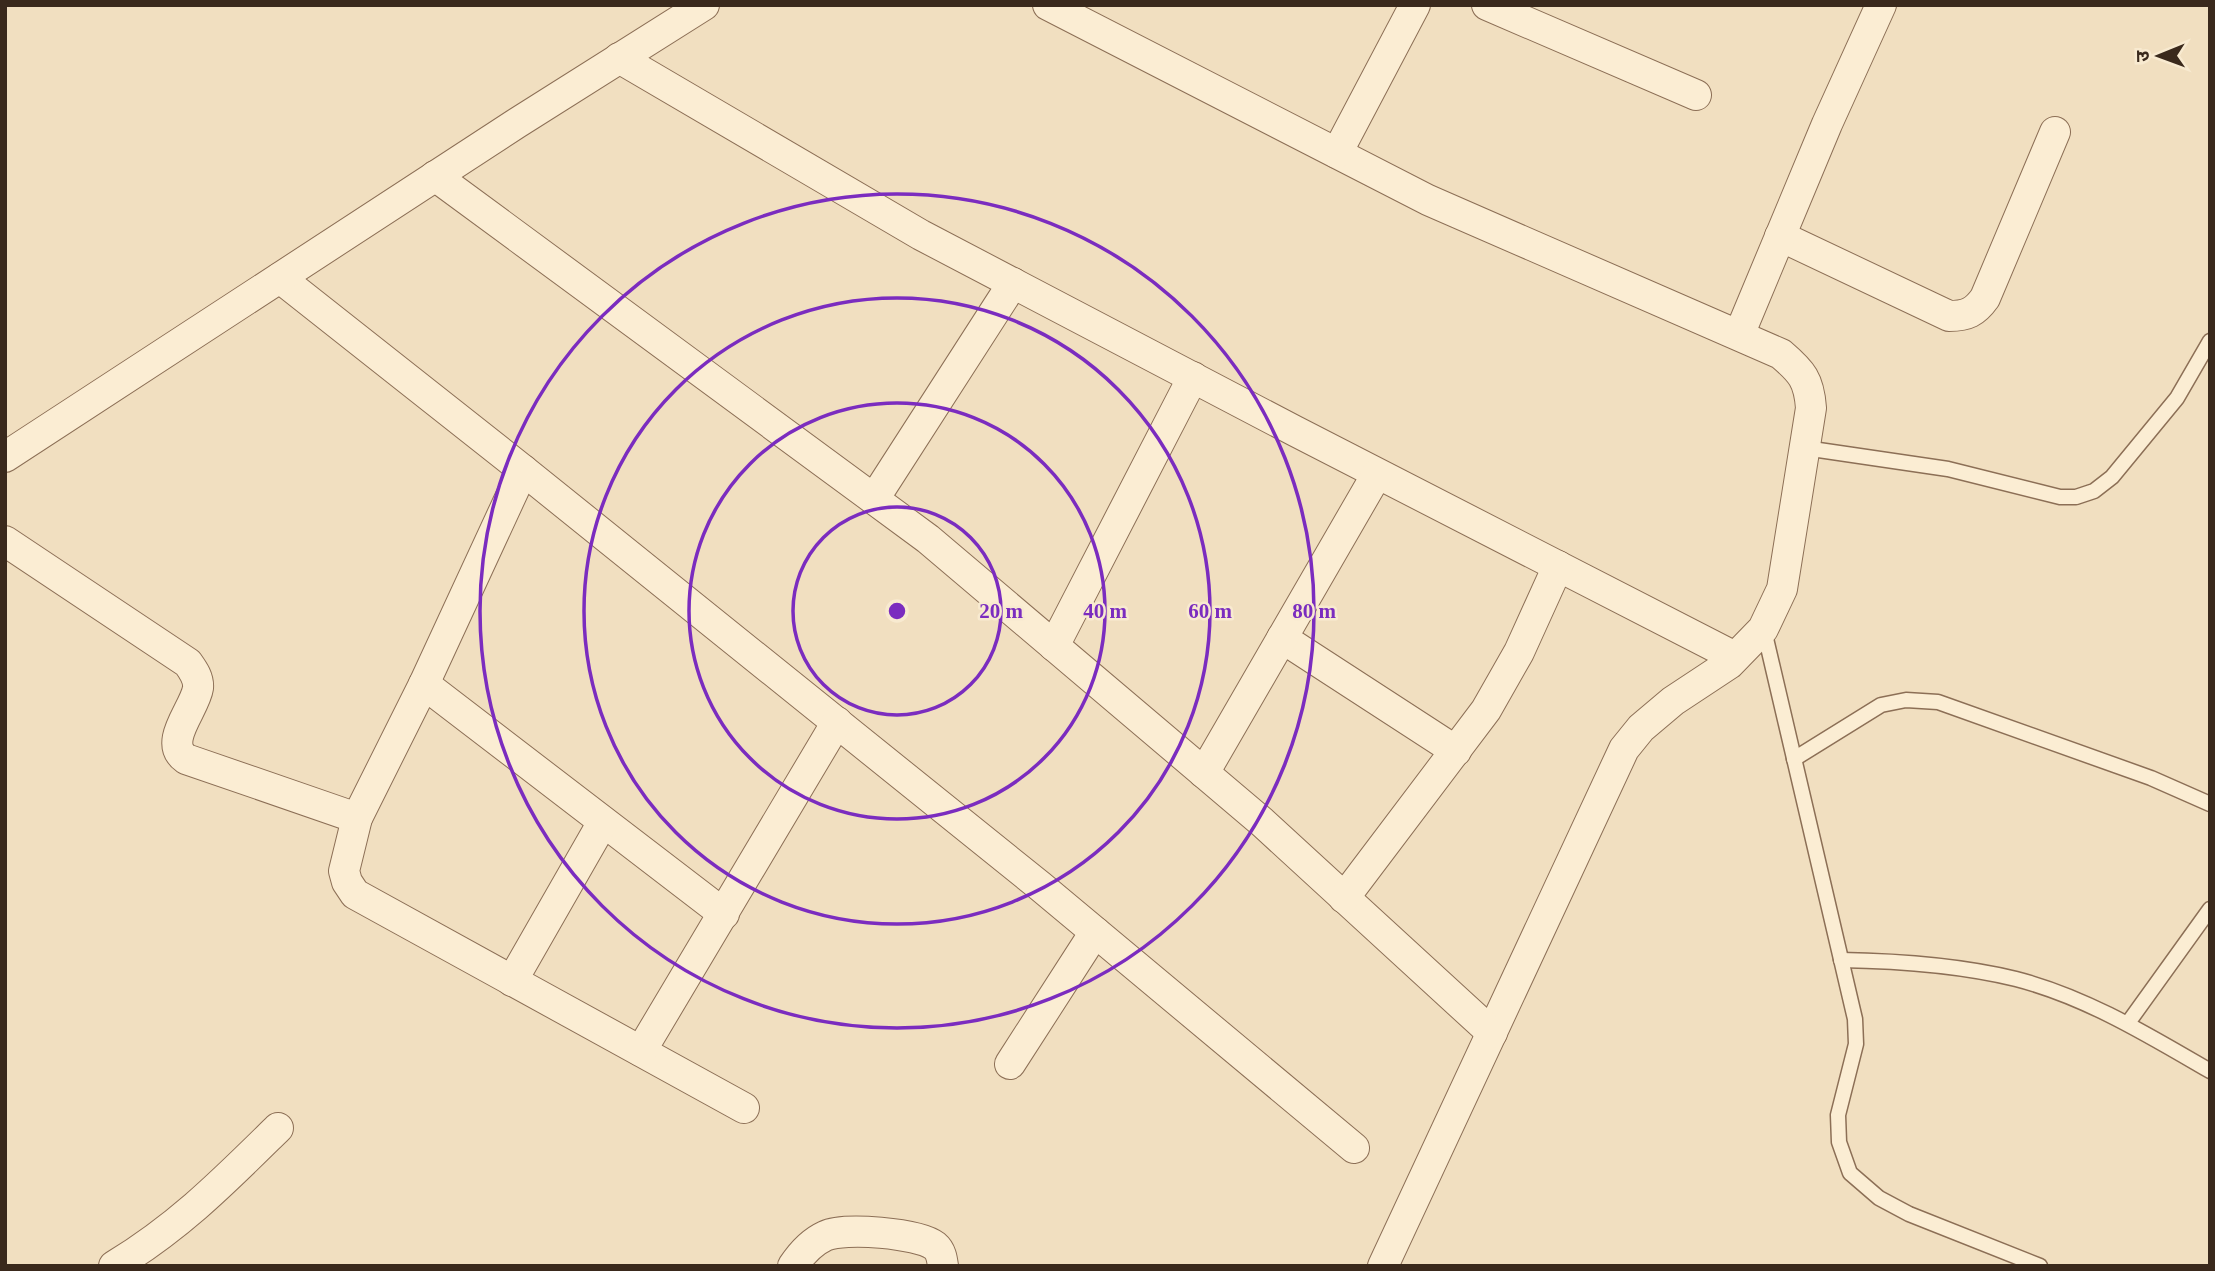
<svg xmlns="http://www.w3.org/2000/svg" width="2215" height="1271" font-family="'Times New Roman','Noto Sans Devanagari',serif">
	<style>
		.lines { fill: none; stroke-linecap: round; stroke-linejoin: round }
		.service-casing { stroke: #8c6f56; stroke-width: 17 }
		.minor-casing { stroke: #8c6f56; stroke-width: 32 }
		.service { stroke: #fbedd3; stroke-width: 14 }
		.minor { stroke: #fbedd3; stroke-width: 30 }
		.ring { fill: none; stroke: #7b2cbf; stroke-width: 3.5 }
		.centre { fill: #7b2cbf; stroke: #f8ead0; stroke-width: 3.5 }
		.ring-label { font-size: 21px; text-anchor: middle; font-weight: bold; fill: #7b2cbf; stroke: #f8ead0; stroke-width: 5; stroke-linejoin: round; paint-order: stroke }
	</style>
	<rect width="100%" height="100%" fill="#f1dfc0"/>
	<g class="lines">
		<defs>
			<g id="service">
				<polyline points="1805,448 1948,469 2060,497 2076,497 2094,491 2112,477 2177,398 2210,341"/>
				<polyline points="1764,630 1855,1019 1856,1044 1838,1115 1839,1142 1850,1173 1879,1198 1909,1214 2040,1266"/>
				<polyline points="1794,759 1881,705 1906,700 1938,702 2151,778 2210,804"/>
				<path d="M1841,960C1900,961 1959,965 2016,979C2086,997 2148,1035 2210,1071"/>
				<polyline points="2128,1023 2210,909"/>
			</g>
			<g id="minor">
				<path d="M1048,5L1428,200L1781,354C1802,372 1809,380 1811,408L1782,589L1763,629L1729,664L1673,701L1641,728L1624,749L1383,1266"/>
				<polyline points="1487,5 1696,95"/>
				<polyline points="619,58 921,235 1295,431 1735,657"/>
				<polyline points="1337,153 1415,5"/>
				<polyline points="435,176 928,539 1262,822 1492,1033"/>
				<path d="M1780,236L1949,316C1967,316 1975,312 1985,298L2055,132"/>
				<polyline points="280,278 523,470 1040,886 1354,1148"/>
				<polyline points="1739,335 1827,124 1881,5"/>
				<polyline points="5,457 517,123 704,5"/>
				<polyline points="523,470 424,684 357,818 344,871 347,882 355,894 744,1108"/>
				<polyline points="874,499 1013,283"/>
				<path d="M5,541L188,663C193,670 199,678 198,688C195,709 162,742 186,759L357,818"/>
				<polyline points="1282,638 1456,751"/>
				<polyline points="1054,646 1193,377"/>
				<polyline points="424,684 724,914"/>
				<polyline points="1204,773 1377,474"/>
				<polyline points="1344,898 1486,710 1519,652 1558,566"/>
				<polyline points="512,981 603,822"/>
				<polyline points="641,1051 837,722"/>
				<polyline points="1010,1064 1095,932"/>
				<path d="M114,1266C180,1226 224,1181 278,1128"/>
				<path d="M793,1266C801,1254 812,1242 825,1236C844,1227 918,1233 935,1246C941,1251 942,1259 943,1266"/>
			</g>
		</defs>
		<use href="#service" class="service-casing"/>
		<use href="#minor" class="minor-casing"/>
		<use href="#service" class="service"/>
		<use href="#minor" class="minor"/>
	</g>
	<g class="ring">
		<circle cx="897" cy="611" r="104"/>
		<circle cx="897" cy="611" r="208"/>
		<circle cx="897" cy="611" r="313"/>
		<circle cx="897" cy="611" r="417"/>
	</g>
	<circle cx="897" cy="611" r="10" class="centre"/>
	<g class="ring-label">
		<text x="1001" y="618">20 m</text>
		<text x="1105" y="618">40 m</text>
		<text x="1210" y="618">60 m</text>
		<text x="1314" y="618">80 m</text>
	</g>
	<rect width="2215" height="1271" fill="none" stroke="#3a291c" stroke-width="14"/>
	<g transform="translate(2159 56) rotate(269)" stroke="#f8ead0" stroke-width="5" paint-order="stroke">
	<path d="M0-5L12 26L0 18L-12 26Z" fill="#3a291c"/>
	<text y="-10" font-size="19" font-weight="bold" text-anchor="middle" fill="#3a291c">उ</text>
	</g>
</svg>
